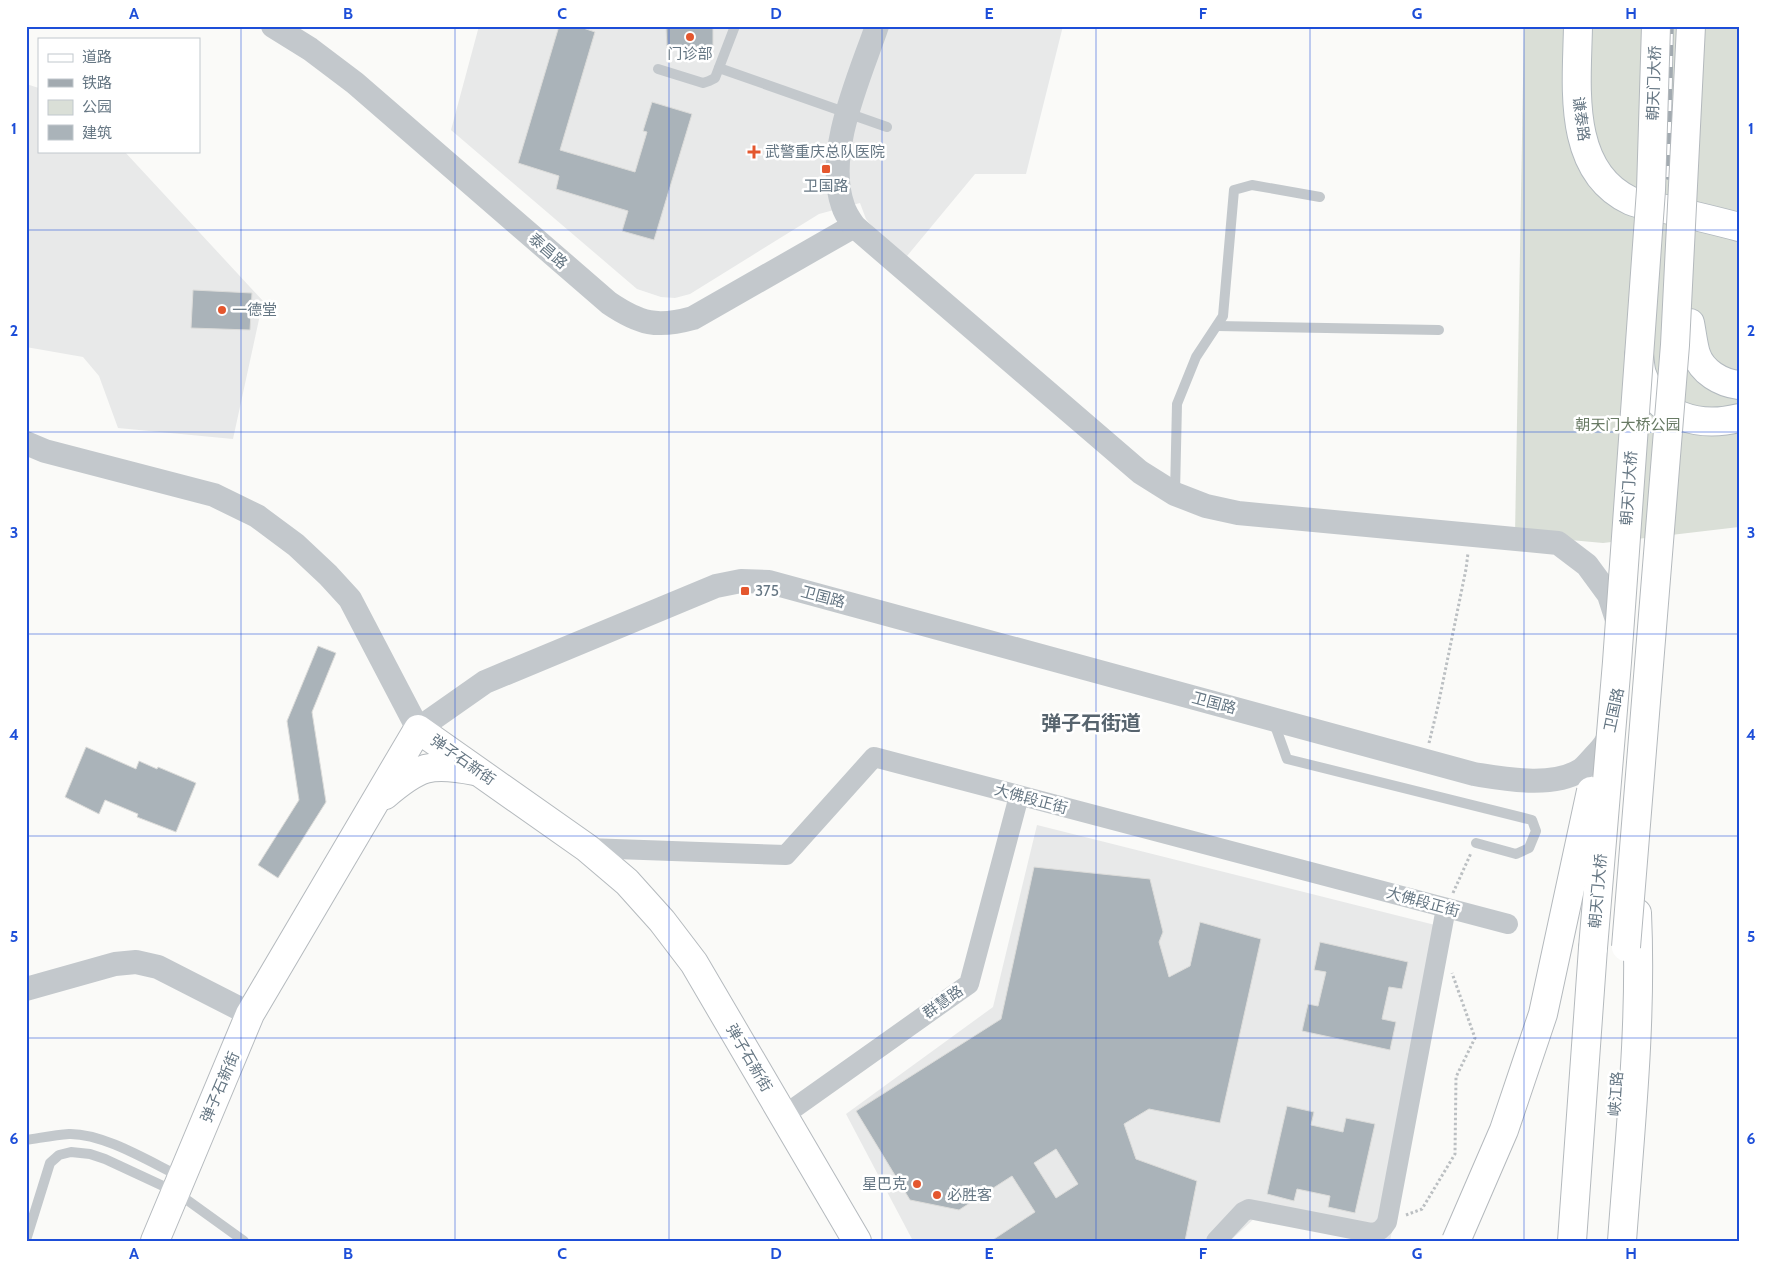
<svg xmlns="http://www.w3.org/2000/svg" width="1765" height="1267" font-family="Cabin,'Noto Sans SC',sans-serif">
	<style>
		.built { fill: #e8e9e9 }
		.green { fill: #dadfd7 }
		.building { fill: #aab3b9; stroke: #dcdcda; fill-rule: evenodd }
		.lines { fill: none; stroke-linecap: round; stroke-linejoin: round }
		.secondary-casing { stroke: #b3babf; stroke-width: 30 }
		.primary-casing { stroke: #b5babe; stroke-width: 30 }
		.trunk-casing { stroke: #b4b9bd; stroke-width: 30 }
		.path { stroke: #bbbfc2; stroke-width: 3; stroke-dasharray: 2.5 2.5; stroke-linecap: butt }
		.service { stroke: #c3c8cc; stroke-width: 10 }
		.minor { stroke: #c3c8cc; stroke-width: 20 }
		.tertiary { stroke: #c3c8cc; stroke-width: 24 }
		.secondary { stroke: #fff; stroke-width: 28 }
		.primary { stroke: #fff; stroke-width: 28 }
		.trunk { stroke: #fff; stroke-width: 28 }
		.rail-casing { stroke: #a2aab0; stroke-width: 5.5 }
		.rail { stroke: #fff; stroke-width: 4; stroke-dasharray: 11; stroke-linecap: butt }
		.trunk-bridge-casing { stroke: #b4b9bd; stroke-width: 30; stroke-linecap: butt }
		.trunk-bridge { stroke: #fff; stroke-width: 28 }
		.grid { fill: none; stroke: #1d4ed8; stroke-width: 1; stroke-opacity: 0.55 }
		.poi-dot { fill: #e4572e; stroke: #fff; stroke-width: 2 }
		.labels { text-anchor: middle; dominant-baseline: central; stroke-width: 5; stroke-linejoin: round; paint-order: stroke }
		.poi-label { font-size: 15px; fill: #657683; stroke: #fff; text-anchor: start }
		.street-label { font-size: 15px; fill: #657683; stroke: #fff }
		.park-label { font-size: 15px; fill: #687a64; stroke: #fff }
		.district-label { font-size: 20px; font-weight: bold; fill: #57646e; stroke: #fff }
		.neatline { fill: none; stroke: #1d4ed8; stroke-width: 2 }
		.grid-label { font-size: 16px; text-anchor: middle; font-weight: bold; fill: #1d4ed8 }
	</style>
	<rect width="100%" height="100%" fill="#fafaf8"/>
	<g class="built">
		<polygon points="479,26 1063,26 1026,174 975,174 907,256 877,232 866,219 860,203 819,214 690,294 675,298 661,297 637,289 451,130"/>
		<polygon points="26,84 39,88 39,151 124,151 263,301 233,439 118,428 99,376 83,357 26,347"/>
		<polygon points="1037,825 1451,929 1390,1241 1372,1241 1257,1216 1230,1241 913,1241 846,1114 993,1007"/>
	</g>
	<polygon class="green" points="1524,26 1739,26 1739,527 1603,543 1515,535"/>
	<g class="building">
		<polygon points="559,26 577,26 595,32 560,150 635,172 647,132 643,131 652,102 692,114 654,240 622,231 628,211 556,189 559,176 518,163"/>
		<polygon points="666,26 713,26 713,48 667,49"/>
		<polygon points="193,290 252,293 250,330 191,328"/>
		<polygon points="318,646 336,653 312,712 326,802 278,878 258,865 299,800 287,721"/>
		<polygon points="86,747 136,769 139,761 157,769 158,767 196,783 176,832 137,817 138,814 105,800 99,814 65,797"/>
		<path d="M1034,867L1150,879L1163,932L1159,942L1169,977L1190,966L1200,922L1261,939L1220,1123L1149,1109L1124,1124L1136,1159L1197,1181L1185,1241H991L1035,1212L1012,1176L959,1210L910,1200L856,1111L1001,1019ZM1056,1149L1078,1184L1056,1198L1034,1163Z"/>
		<polygon points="1320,942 1408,962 1402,989 1389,987 1382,1019 1396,1022 1390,1050 1302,1031 1308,1004 1318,1006 1326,972 1314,970"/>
		<polygon points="1287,1106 1314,1112 1311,1125 1343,1132 1346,1118 1375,1124 1355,1213 1328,1207 1330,1196 1297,1189 1294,1201 1267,1194"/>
	</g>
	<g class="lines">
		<defs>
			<g id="secondary">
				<path d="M1578,26C1577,85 1566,171 1631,201C1640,205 1651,206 1661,208C1687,214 1713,220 1739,227"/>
				<path d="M1690,323C1692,333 1693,344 1696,354C1702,372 1721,383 1739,385"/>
				<path d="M1639,355C1640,361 1640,368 1642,374C1657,417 1699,428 1739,418"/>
			</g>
			<g id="primary">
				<path d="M385,795C419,766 430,762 475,771"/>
				<polyline points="155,1241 250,1014 418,729 587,848 627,882 662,921 694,963 857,1241"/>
			</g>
			<g id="trunk">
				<polyline points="1572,1241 1593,948"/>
				<path d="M1622,1241C1630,1132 1642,1022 1637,913"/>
			</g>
		</defs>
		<use href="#secondary" class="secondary-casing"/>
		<use href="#primary" class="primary-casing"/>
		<use href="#trunk" class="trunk-casing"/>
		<g class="path">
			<polyline points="1429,743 1438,706 1466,569 1468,553"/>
			<polyline points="1453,893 1471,853"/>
			<polyline points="1406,1215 1422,1209 1455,1154 1456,1077 1475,1038 1452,973"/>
		</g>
		<g class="service">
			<polyline points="719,68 887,127"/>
			<polyline points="658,69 703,83 709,81 715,78 735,26"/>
			<polyline points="1217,326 1439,330"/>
			<polyline points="1175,493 1177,404 1196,357 1223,316 1234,190 1252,185 1320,197"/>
			<polyline points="1273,720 1287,759 1532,820 1536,831 1529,848 1516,854 1476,843"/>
			<path d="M26,1140C40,1138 55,1135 69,1134C103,1133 150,1162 181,1177"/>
			<polyline points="26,1240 50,1163 59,1155 71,1152 90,1154 105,1159 176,1192 244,1241"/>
		</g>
		<g class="minor">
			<polyline points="587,848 786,855 874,757 1508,924"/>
			<polyline points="783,1116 969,984 1019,796"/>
			<path d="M1216,1241L1243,1212L1249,1209L1372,1233C1379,1232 1383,1229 1387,1222L1446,908"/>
		</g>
		<g class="tertiary">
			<path d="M273,26L310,49L355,83L609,303C640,324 657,328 693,318L854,226"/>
			<path d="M877,26C860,76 824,153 843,206C845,213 850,220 854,226L1140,472L1175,494L1206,506L1238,513L1558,543L1587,565L1609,595L1619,626"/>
			<path d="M26,443L45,451L214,495L257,516L296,545L328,575L350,599L418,729L485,682L716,586L741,581L769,582L1474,774C1506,779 1552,788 1581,770C1585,767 1589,762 1592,759C1603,747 1606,745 1611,730"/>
			<polyline points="26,989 115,964 136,962 158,967 250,1014"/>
		</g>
		<use href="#secondary" class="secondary"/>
		<use href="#primary" class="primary"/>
		<use href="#trunk" class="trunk"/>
		<defs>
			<g id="rail">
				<polyline points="1658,176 1661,26"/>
				<polyline points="1668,177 1671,26"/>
			</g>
		</defs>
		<use href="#rail" class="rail-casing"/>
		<use href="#rail" class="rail"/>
		<defs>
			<g id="trunk-bridge">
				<polyline points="1626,947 1675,345 1691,26"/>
				<polyline points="1593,948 1617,662 1651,190 1656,26"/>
				<polyline points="1456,1241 1504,1130 1543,1014 1591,791"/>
			</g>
		</defs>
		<use href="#trunk-bridge" class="trunk-bridge-casing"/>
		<use href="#trunk-bridge" class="trunk-bridge"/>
	</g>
	<path class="grid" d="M241,26V1241M455,26V1241M669,26V1241M882,26V1241M1096,26V1241M1310,26V1241M1524,26V1241M26,230H1739M26,432H1739M26,634H1739M26,836H1739M26,1038H1739"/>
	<g class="poi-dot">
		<circle cx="690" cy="37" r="5"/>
		<path d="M751.5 144.5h5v5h5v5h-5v5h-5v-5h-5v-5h5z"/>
		<rect x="821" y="164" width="10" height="10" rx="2.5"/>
		<circle cx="222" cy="310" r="5"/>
		<rect x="740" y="586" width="10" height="10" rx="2.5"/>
		<circle cx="917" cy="1184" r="5"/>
		<circle cx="937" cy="1195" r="5"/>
	</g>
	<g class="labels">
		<g class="poi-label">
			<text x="690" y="54" text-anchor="middle">门诊部</text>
			<text x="765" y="152">武警重庆总队医院</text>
			<text x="826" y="186" text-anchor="middle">卫国路</text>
			<text x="232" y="310">一德堂</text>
			<text x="755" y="591">375</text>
			<text x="907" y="1184" text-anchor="end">星巴克</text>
			<text x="947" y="1195">必胜客</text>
		</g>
		<g class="street-label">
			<text transform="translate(1654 83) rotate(-88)">朝天门大桥</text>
			<text transform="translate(1581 119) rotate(82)">谦泰路</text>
			<text transform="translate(548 251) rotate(41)">泰昌路</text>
			<text transform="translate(1629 488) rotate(-86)">朝天门大桥</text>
			<text transform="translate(823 597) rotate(15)">卫国路</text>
			<text transform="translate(1214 703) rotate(15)">卫国路</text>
			<text transform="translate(1614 710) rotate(-78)">卫国路</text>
			<text transform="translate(463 760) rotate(35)">弹子石新街</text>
			<text transform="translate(1031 799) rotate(15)">大佛段正街</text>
			<text transform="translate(1598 891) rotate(-85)">朝天门大桥</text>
			<text transform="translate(1423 902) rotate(15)">大佛段正街</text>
			<text transform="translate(943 1002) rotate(-35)">群慧路</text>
			<text transform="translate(749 1058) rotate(60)">弹子石新街</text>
			<text transform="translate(220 1087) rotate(-67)">弹子石新街</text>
			<text transform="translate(1616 1094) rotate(-86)">峡江路</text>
		</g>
		<g class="park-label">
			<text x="1628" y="425">朝天门大桥公园</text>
		</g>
		<g class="district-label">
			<text x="1091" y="723">弹子石街道</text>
		</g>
	</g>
	<rect width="1765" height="1267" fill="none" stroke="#ffffff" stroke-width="55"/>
	<rect x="38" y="38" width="162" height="115" fill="#ffffff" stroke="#c1c8cd"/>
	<rect x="48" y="54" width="25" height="8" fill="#ffffff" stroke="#c1c8cd"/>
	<text x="82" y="62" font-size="15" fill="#657683">道路</text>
	<rect x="48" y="79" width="25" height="8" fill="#a2aab0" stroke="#c1c8cd"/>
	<text x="82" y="88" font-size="15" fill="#657683">铁路</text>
	<rect x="48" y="100" width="25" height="15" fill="#dadfd7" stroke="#c1c8cd"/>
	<text x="82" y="112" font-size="15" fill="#657683">公园</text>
	<rect x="48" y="125" width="25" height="15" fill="#aab3b9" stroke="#c1c8cd"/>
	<text x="82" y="138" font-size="15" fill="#657683">建筑</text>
	<rect x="28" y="28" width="1710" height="1212" class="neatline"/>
	<g class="grid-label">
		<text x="134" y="19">A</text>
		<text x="348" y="19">B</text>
		<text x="562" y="19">C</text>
		<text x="776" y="19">D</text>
		<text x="989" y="19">E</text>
		<text x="1203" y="19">F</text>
		<text x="1417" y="19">G</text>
		<text x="1631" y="19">H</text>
		<text x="14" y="134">1</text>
		<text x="1751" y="134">1</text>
		<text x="14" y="336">2</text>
		<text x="1751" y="336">2</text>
		<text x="14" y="538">3</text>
		<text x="1751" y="538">3</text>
		<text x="14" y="740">4</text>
		<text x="1751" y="740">4</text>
		<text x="14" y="942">5</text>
		<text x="1751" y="942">5</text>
		<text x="14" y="1144">6</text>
		<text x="1751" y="1144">6</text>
		<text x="134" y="1259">A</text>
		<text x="348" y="1259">B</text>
		<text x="562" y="1259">C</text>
		<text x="776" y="1259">D</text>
		<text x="989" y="1259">E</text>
		<text x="1203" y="1259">F</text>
		<text x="1417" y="1259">G</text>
		<text x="1631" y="1259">H</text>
	</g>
</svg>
